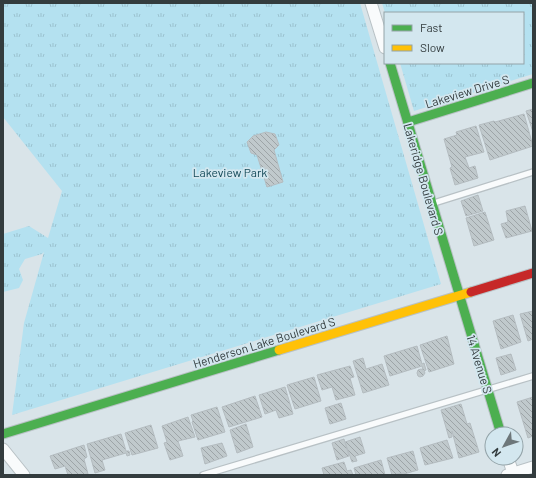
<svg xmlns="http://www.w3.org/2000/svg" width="536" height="478" font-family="Barlow,sans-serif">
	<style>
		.park { fill: url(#park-tufts) }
		.building { fill: url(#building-back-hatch); stroke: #b4bcc0 }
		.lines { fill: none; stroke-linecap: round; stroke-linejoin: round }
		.lane-casing { stroke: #b8c1c5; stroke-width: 8 }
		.street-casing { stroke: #b8c1c5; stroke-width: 13 }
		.fast-casing { stroke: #b8c1c5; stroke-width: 11 }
		.slow-casing { stroke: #b8c1c5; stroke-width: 11 }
		.jam-casing { stroke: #b8c1c5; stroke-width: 11 }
		.lane { stroke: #f9fbfc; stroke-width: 5.5 }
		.street { stroke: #f9fbfc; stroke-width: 11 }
		.fast { stroke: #4caf50; stroke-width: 9 }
		.slow { stroke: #ffc107; stroke-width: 9 }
		.jam { stroke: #c62828; stroke-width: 9 }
		.labels { text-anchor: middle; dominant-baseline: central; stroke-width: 3.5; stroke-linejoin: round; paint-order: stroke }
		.street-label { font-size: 12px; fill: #333c3e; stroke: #d3e7ef }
		.park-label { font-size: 12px; fill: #144958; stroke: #d3e7ef }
	</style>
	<defs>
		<pattern id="park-tufts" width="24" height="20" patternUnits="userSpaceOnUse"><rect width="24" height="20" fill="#b4e1f0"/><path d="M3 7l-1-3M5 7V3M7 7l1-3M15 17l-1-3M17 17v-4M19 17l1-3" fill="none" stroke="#9bc2cf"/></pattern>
		<pattern id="building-back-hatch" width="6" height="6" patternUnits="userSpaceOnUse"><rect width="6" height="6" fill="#c0c9cc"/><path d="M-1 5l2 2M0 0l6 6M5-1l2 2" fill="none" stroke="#9da4a7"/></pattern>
	</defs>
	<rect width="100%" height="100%" fill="#d9e4e9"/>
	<g class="park">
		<polygon points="3,3 360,3 441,284 12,415 24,323 44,252 42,254 25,259 19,269 23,280 19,288 3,292 3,234 29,226 48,238 62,191 3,117"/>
		<polygon points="382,3 533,3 533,74 414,111 400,63 523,63 523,13 385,13"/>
	</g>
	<g class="building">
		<polygon points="533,109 533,132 526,111"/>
		<polygon points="524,114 533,146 490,160 479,125 494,121 495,122"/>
		<polygon points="476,126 484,152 465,157 469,168 475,166 478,178 455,185 450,168 452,167 444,139 457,135 456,132"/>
		<polygon points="266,132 275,134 279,145 274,150 283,182 267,187 257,155 251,153 247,142 253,136"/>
		<polygon points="478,195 483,211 466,216 461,201"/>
		<polygon points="525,206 532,231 506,238 501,224 508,222 506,211"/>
		<polygon points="485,212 494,240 474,246 466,218"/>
		<polygon points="533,311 533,339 528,341 520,314"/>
		<polygon points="513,315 521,342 501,349 493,321"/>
		<polygon points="447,336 454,364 429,372 420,345"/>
		<polygon points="417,346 422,364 424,363 426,370 424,371 425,373 423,376 420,377 418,376 417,373 418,370 421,369 423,370 422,366 390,376 384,356"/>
		<polygon points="511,354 516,370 501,375 496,358"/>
		<polygon points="363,358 366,369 382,364 389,385 363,393 353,361"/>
		<polygon points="350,366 354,377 350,378 355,395 336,400 332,387 322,390 317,375"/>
		<polygon points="314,377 321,401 295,409 287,385"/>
		<polygon points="285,387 293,414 279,418 276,410 265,414 259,395"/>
		<polygon points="255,396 262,417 229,427 222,407"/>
		<polygon points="533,397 533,436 528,438 517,402"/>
		<polygon points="341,403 346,419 330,424 325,408"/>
		<polygon points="461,404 467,424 470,423 479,452 459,458 452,431 452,437 449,438 441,410"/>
		<polygon points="217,407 225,432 198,440 192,422 193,421 191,415"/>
		<polygon points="188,417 195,437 178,441 183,456 170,460 164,443 167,442 162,426"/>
		<polygon points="246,424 253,447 237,453 230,430"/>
		<polygon points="151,425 158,448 132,455 125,433"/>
		<polygon points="121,434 126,451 129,451 130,455 127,456 126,453 102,460 105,470 95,473 87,444"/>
		<polygon points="360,437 365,453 355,456 357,461 352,462 345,442"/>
		<polygon points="344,439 349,456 337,460 332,443"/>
		<polygon points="447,440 453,458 425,465 420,448"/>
		<polygon points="222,443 227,456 205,464 201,448"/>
		<polygon points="84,445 87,457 84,459 88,474 84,475 68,475 65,466 55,469 50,456"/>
		<polygon points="413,451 418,470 404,474 404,473 392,475 387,458"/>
		<polygon points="381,460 385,475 356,475 354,468"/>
		<polygon points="344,462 347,471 351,470 353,475 324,475 322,468"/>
	</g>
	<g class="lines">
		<defs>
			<g id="lane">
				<polyline points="434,203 533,172"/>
				<polyline points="203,475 533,376"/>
			</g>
			<g id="street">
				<polyline points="371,3 385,48"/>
				<polyline points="3,449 24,475"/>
				<polyline points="508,458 513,473"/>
				<polyline points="507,475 533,467"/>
			</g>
			<g id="fast">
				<polyline points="390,63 501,434"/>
				<polyline points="408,122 533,83"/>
				<polyline points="3,434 279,350"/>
			</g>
			<polyline id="slow" points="279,350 471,292"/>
			<polyline id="jam" points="471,292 533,273"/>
		</defs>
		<use href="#lane" class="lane-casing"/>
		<use href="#street" class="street-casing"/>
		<use href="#fast" class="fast-casing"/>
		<use href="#slow" class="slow-casing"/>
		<use href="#jam" class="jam-casing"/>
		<use href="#lane" class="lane"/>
		<use href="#street" class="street"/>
		<use href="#fast" class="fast"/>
		<use href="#slow" class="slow"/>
		<use href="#jam" class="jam"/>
	</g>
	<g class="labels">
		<g class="street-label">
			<text transform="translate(467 91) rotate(-17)">Lakeview Drive S</text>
			<text transform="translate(424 179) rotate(74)">Lakeridge Boulevard S</text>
			<text transform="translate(264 342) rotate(-17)">Henderson Lake Boulevard S</text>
			<text transform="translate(480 364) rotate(73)">14 Avenue S</text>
		</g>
		<g class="park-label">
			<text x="230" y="172">Lakeview Park</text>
		</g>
	</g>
	<rect width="536" height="478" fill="none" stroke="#333c3e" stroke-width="8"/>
	<rect x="384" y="12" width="140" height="52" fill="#d3e7ef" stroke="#93a3a8"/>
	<rect x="392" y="25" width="20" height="6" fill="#4caf50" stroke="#93a3a8"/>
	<text x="420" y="32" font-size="12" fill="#333c3e">Fast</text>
	<rect x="392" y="45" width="20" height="6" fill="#ffc107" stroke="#93a3a8"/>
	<text x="420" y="52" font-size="12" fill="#333c3e">Slow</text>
	<g transform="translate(504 446) rotate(230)"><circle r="19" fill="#d3e7ef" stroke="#93a3a8"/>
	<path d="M0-3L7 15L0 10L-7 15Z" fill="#6d777a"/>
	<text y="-6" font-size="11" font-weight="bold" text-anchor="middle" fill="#333c3e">N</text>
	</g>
</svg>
